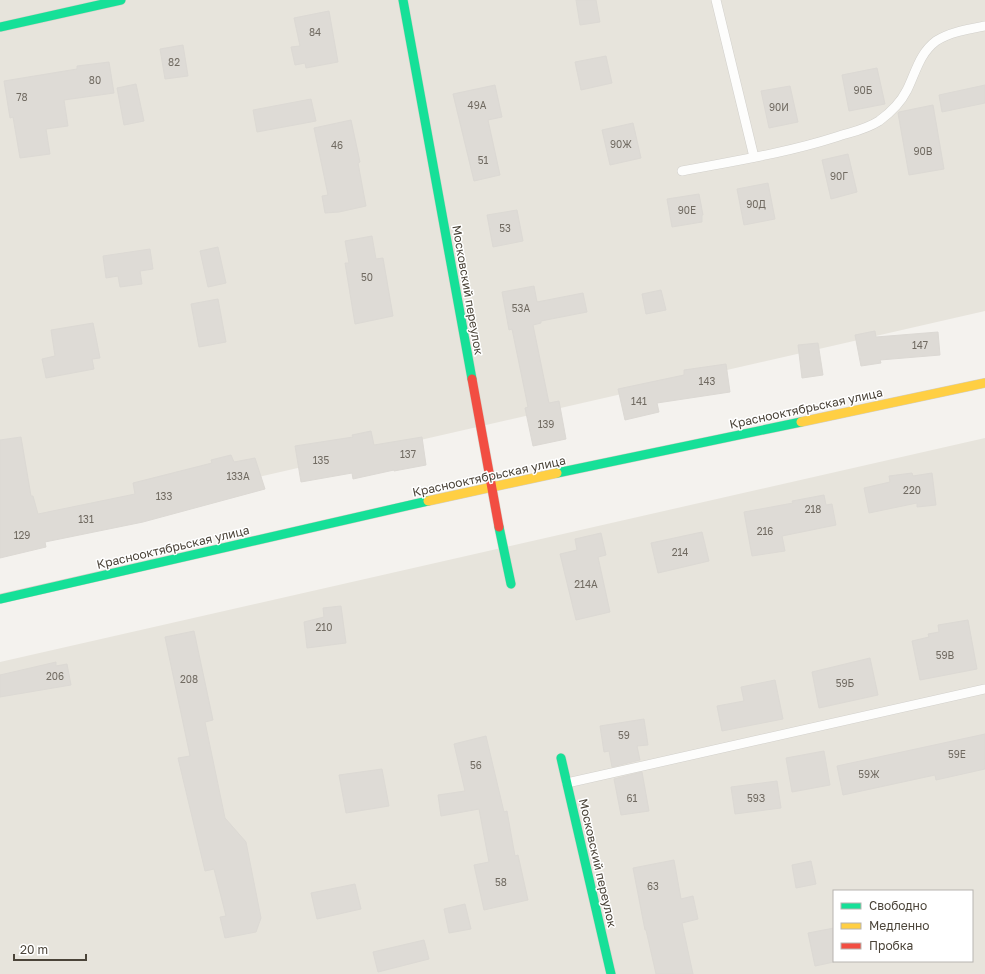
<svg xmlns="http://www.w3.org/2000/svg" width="985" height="974" font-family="'Golos Text',sans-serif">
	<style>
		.residential { fill: #e7e4dc; fill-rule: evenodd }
		.building { fill: #dedbd6; stroke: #dcd9d4 }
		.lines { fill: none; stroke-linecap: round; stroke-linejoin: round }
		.lane-casing { stroke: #d2d0cb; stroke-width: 10 }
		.fast-casing { stroke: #d3cfc5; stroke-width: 10 }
		.slow-casing { stroke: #d3cfc5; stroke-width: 10 }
		.jam-casing { stroke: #d3cfc5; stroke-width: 10 }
		.lane { stroke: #fdfdfc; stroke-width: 9 }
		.fast { stroke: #16e098; stroke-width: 9 }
		.slow { stroke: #ffcf43; stroke-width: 9 }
		.jam { stroke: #f24e42; stroke-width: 9 }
		.labels { text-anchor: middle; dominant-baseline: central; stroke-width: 3; stroke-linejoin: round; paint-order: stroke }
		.number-label { font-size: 10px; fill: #706a61 }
		.street-label { font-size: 12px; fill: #4b4439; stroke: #fff }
	</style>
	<rect width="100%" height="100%" fill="#f4f2ee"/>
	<g class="residential">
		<polygon points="0,0 985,0 985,311 0,536"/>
		<path d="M985,438V974H0V662ZM834,891H972V961H834Z"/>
	</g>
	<g class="building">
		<polygon points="576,0 596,0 600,22 580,25"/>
		<polygon points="329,11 338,62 306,68 305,63 295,65 291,47 300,46 294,18"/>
		<polygon points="183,45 188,76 165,79 160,49"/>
		<polygon points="606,56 612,83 581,90 575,62"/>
		<polygon points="109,62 114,93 64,100 68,126 46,129 50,154 20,158 13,117 10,118 4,81 77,69 77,66"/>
		<polygon points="877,68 885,104 849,111 842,75"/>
		<polygon points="136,84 144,121 124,125 117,88"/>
		<polygon points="495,85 502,117 488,120 500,175 474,181 453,94"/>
		<polygon points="985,85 985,103 942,112 939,95"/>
		<polygon points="790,86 798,122 769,128 761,91"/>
		<polygon points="311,99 316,121 257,132 253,110"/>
		<polygon points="933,105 944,169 909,175 898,113 899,112"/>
		<polygon points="351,120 360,162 358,163 366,206 339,212 325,213 322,196 328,195 314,128"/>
		<polygon points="633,123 641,158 610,165 602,130"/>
		<polygon points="848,154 857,192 831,199 822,160"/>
		<polygon points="768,183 775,219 744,225 737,189"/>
		<polygon points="699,194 703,215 702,215 702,222 672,227 667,199"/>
		<polygon points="517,210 523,241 493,247 487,215"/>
		<polygon points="372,236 376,259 383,258 393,316 355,324 345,263 349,263 345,241"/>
		<polygon points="218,247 226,283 208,287 200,251"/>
		<polygon points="150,249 153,269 140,271 142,284 120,287 118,276 106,278 103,256"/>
		<polygon points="534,286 537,302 583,293 587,312 541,321 541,323 533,325 549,403 559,401 566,439 533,446 525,408 528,407 512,329 509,330 502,292"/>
		<polygon points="661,290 666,310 646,314 642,294"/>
		<polygon points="218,299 226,342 199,347 191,304"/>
		<polygon points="93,323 100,358 92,359 94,369 46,378 42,359 55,356 51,330"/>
		<polygon points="875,331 876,337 938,332 940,355 880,360 881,363 861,366 855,335"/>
		<polygon points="818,343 823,375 802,378 798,345"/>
		<polygon points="726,364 730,392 657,403 659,412 625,420 618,389 684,375 684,370"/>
		<polygon points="371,431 374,445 422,437 426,465 394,471 394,470 353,479 352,473 301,482 295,446 353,437 352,435"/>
		<polygon points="21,437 31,496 33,496 38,514 135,494 133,483 212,463 211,460 231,455 234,462 255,458 265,489 143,522 45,542 46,547 0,558 0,440"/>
		<polygon points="912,473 913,476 932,473 936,505 917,507 917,503 869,513 864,488 890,482 889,476"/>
		<polygon points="824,495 826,505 832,504 836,525 782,536 785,551 752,556 744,512 793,503 792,501"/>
		<polygon points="702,532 709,561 658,573 651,543"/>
		<polygon points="601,533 606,555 598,557 610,612 576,620 560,554 577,550 575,539"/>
		<polygon points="341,606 346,643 307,648 304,622 324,617 323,608"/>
		<polygon points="968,620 977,669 920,680 912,641 929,637 928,634 939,632 938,625"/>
		<polygon points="194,631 213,720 205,722 225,818 246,842 261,918 256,932 225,938 220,917 226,916 214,869 205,871 178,758 190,756 165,637"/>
		<polygon points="870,658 878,695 819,708 812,672"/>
		<polygon points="56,662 56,666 67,664 71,685 0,697 0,675"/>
		<polygon points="775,680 783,719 722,731 717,706 744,701 741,687"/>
		<polygon points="644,719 648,745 637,746 640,760 612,767 609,751 604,752 600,726"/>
		<polygon points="985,734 985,769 936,780 935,775 843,795 837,766"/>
		<polygon points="486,736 504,812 507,811 515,856 518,855 528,900 484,910 474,865 489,862 479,809 441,816 438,795 465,791 454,744"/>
		<polygon points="824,751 830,785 792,792 786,758"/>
		<polygon points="382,769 389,806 346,813 339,775"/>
		<polygon points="642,772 649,811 621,815 614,779"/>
		<polygon points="777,781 781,808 735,814 731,787"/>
		<polygon points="674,860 681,899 693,896 698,919 682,923 693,974 656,974 646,930 645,930 633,868"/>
		<polygon points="811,861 816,884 796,888 792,865"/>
		<polygon points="355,884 361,909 317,919 311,893"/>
		<polygon points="465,904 471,929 449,933 444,909"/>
		<polygon points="834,928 834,962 815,966 808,933"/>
		<polygon points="424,940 429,959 378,972 373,952"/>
	</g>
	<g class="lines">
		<defs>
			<g id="lane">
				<polyline points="716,0 754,157"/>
				<path d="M682,171C734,161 786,153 836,137C851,132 865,130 879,121C890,113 901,102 907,90C916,72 919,54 936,41C950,32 969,29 985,26"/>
				<polyline points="567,783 985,689"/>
			</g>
			<g id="fast">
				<polyline points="403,0 472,379"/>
				<polyline points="0,27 121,0"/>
				<polyline points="557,473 801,422"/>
				<polyline points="499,527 511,584"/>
				<polyline points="0,599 428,501"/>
				<polyline points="561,758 611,974"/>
			</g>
			<g id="slow">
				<polyline points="801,422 985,383"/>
				<polyline points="428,501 557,473"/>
			</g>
			<polyline id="jam" points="472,379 499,527"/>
		</defs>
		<use href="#lane" class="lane-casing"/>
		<use href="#fast" class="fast-casing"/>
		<use href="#slow" class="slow-casing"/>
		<use href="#jam" class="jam-casing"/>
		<use href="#lane" class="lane"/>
		<use href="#fast" class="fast"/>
		<use href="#slow" class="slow"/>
		<use href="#jam" class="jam"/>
	</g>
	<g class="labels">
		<g class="number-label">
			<text x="315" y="32">84</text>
			<text x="174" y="62">82</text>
			<text x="95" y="80">80</text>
			<text x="863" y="90">90Б</text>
			<text x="22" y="97">78</text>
			<text x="477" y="105">49А</text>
			<text x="779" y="107">90И</text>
			<text x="621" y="144">90Ж</text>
			<text x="337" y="145">46</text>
			<text x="923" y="151">90В</text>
			<text x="483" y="160">51</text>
			<text x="839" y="176">90Г</text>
			<text x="756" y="204">90Д</text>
			<text x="687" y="210">90Е</text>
			<text x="505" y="228">53</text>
			<text x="367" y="277">50</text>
			<text x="521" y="308">53А</text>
			<text x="920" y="345">147</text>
			<text x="707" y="381">143</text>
			<text x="639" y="401">141</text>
			<text x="546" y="424">139</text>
			<text x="408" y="454">137</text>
			<text x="321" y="460">135</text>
			<text x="238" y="476">133А</text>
			<text x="912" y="490">220</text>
			<text x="164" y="496">133</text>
			<text x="813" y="509">218</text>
			<text x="86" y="519">131</text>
			<text x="765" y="531">216</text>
			<text x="22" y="535">129</text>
			<text x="680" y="552">214</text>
			<text x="586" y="584">214А</text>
			<text x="324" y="627">210</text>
			<text x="945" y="655">59В</text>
			<text x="55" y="676">206</text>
			<text x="189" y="679">208</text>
			<text x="845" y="683">59Б</text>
			<text x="624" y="735">59</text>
			<text x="957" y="754">59Е</text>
			<text x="476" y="765">56</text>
			<text x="869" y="774">59Ж</text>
			<text x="632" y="798">61</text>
			<text x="756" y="798">59З</text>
			<text x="501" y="882">58</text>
			<text x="653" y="886">63</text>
		</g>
		<g class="street-label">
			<text transform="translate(468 290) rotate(80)">Московский переулок</text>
			<text transform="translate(806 408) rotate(-12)">Краснооктябрьская улица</text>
			<text transform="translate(489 476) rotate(-12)">Краснооктябрьская улица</text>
			<text transform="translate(173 547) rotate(-13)">Краснооктябрьская улица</text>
			<text transform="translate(598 863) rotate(77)">Московский переулок</text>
		</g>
	</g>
	<rect x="833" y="890" width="140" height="72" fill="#ffffff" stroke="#b7b4b0"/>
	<rect x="841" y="903" width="20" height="6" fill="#16e098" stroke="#b7b4b0"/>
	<text x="869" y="910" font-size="12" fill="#4b4439">Свободно</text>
	<rect x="841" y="923" width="20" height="6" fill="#ffcf43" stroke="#b7b4b0"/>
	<text x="869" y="930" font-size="12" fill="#4b4439">Медленно</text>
	<rect x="841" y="943" width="20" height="6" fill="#f24e42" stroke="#b7b4b0"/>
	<text x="869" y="950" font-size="12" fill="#4b4439">Пробка</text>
	<path d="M14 954v6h72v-6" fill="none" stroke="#4b4439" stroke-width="2"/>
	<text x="20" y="954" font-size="12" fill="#4b4439" stroke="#ffffff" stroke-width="3" paint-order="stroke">20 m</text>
</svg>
